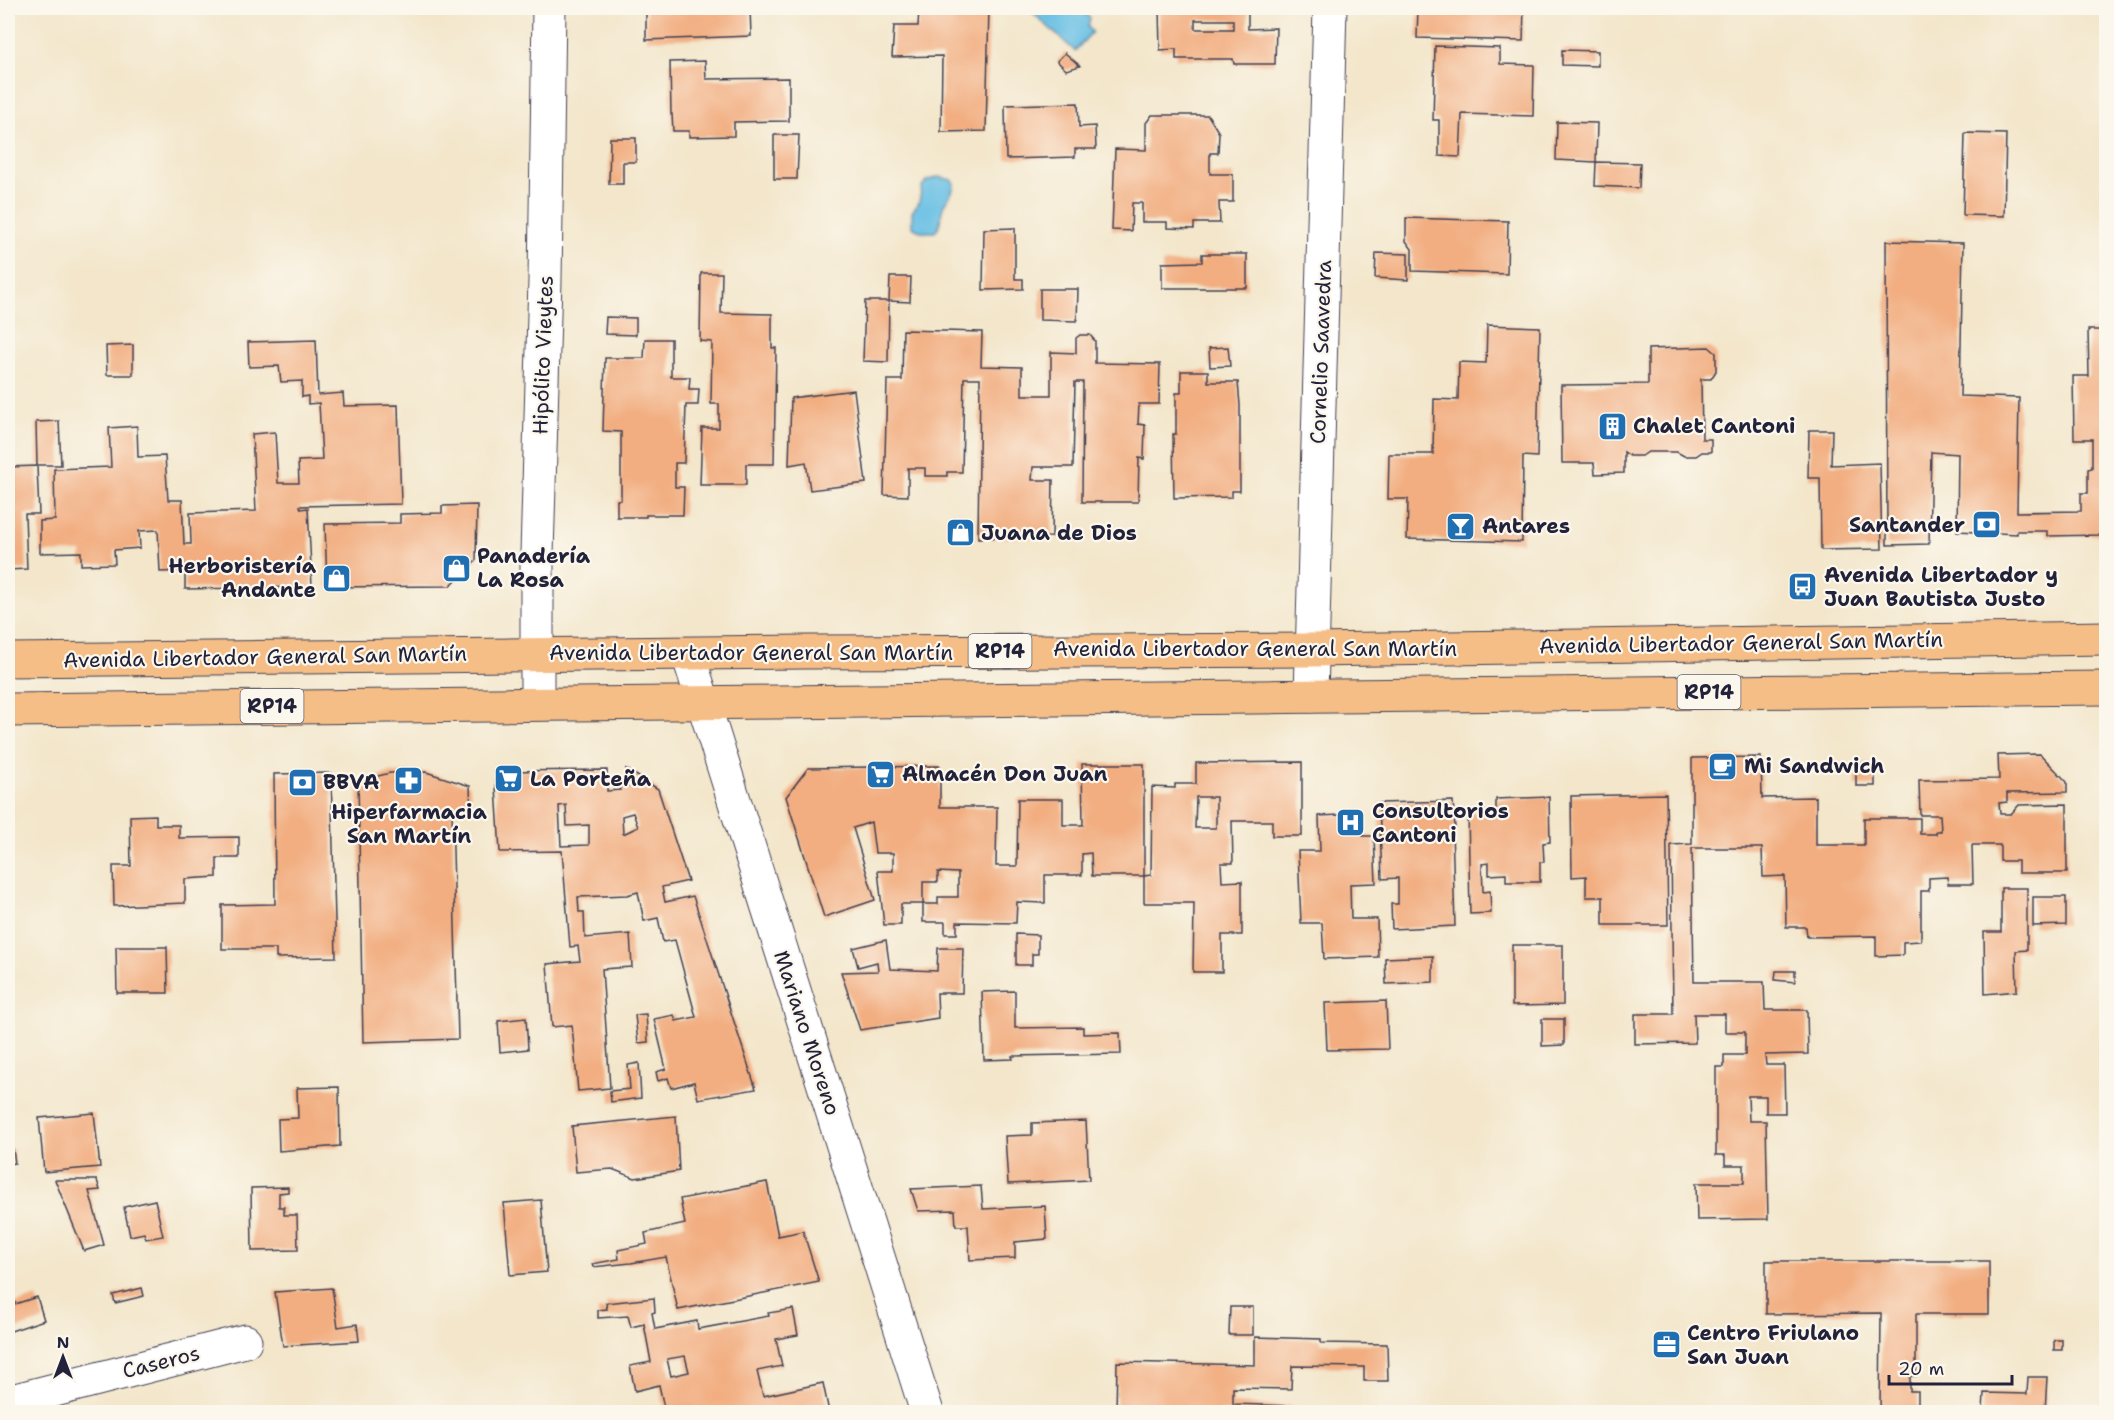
<svg xmlns="http://www.w3.org/2000/svg" width="2114" height="1420" font-family="'Shantell Sans',sans-serif">
	<style>
		.water { fill: #67bfe4; stroke: #447090; stroke-width: 1.5 }
		.building { fill: #f2ae81; fill-rule: evenodd }
		.lines { fill: none; stroke-linecap: round; stroke-linejoin: round }
		.street-casing { stroke: #413f51; stroke-width: 35 }
		.primary-casing { stroke: #413f51; stroke-width: 35 }
		.street { stroke: #fff; stroke-width: 33 }
		.primary { stroke: #f6be87; stroke-width: 33 }
		.labels { text-anchor: middle; dominant-baseline: central; stroke-width: 4.5; stroke-linejoin: round; paint-order: stroke }
		.shield { fill: #fbf7ec; stroke: #636270; stroke-width: 1.5 }
		.shield-label { font-size: 20px; font-weight: bold; fill: #22223b }
		.street-label { font-size: 21px; fill: #22223b; stroke: #fbf7ec }
		.poi-label { font-size: 21px; font-weight: bold; fill: #22223b; stroke: #fbf7ec; text-anchor: start }
	</style>
	<rect width="100%" height="100%" fill="#fbf7ec"/>
	<filter id="ink" filterUnits="userSpaceOnUse"><feTurbulence type="fractalNoise" baseFrequency=".0167" numOctaves="2"/><feDisplacementMap in="SourceGraphic" scale="12" xChannelSelector="R" yChannelSelector="G"/><feConvolveMatrix kernelMatrix="1 2 1 2 8 2 1 2 1" color-interpolation-filters="sRGB"/></filter>
	<filter id="wash" filterUnits="userSpaceOnUse"><feTurbulence type="fractalNoise" baseFrequency=".008" numOctaves="4" result="noise"/><feDisplacementMap in="SourceGraphic" scale="24" xChannelSelector="R" yChannelSelector="G"/><feGaussianBlur stdDeviation="1.35" result="paint"/><feColorMatrix in="noise" values="0 0 0 0 0 0 0 0 0 0 0 0 0 0 0 0 0 1.4 0 .05"/><feComposite in="paint" operator="in"/></filter>
	<g filter="url(#wash)">
		<rect width="100%" height="100%" fill="#f3e6cb"/>
		<g class="water">
			<polygon points="1040,8 1066,8 1073,14 1078,11 1086,14 1090,19 1088,27 1092,32 1075,51 1034,14"/>
			<path d="M938,177L952,180L954,184C953,196 948,196 944,205C939,215 943,224 935,232H922L912,227V212L919,202L922,186L927,181Z"/>
		</g>
		<g id="blocks">
			<g class="building">
				<polygon points="646,8 750,8 751,36 646,40"/>
				<polygon points="919,8 989,8 986,131 941,132 942,56 892,57 894,26 918,26"/>
				<path d="M1159,8H1248V29L1276,28L1275,64H1234L1233,59H1176V49L1160,50ZM1195,20H1233V29H1195Z"/>
				<polygon points="1418,8 1524,8 1523,41 1417,38"/>
				<polygon points="1435,46 1500,48 1500,64 1534,65 1533,116 1462,114 1460,157 1439,156 1439,120 1433,120"/>
				<polygon points="1562,50 1598,51 1598,66 1562,65"/>
				<polygon points="1065,53 1080,66 1066,70 1057,61"/>
				<polygon points="705,61 706,79 789,78 789,121 734,122 734,136 689,137 689,131 673,131 672,114 671,114 670,62"/>
				<polygon points="1078,103 1079,127 1095,126 1096,149 1075,149 1075,157 1006,159 1005,105"/>
				<polygon points="1152,115 1208,115 1219,133 1218,153 1210,153 1210,174 1233,174 1233,202 1219,202 1220,223 1194,223 1194,229 1167,228 1167,222 1142,222 1142,203 1132,203 1131,231 1112,230 1115,149 1146,150 1146,123"/>
				<polygon points="1557,122 1597,123 1596,162 1556,160"/>
				<polygon points="1965,133 2006,134 2004,216 1963,215"/>
				<polygon points="774,135 799,135 797,179 774,179"/>
				<polygon points="610,138 636,138 636,162 623,162 623,184 609,184"/>
				<polygon points="1596,162 1640,163 1639,188 1595,186"/>
				<polygon points="1406,218 1508,221 1507,274 1412,271 1412,249 1406,241"/>
				<polygon points="1015,228 1015,279 1023,279 1023,289 983,290 984,229"/>
				<polygon points="1886,241 1963,243 1960,396 2019,398 2017,512 2081,511 2081,493 2088,493 2088,469 2092,468 2092,439 2074,439 2073,376 2089,376 2088,330 2106,330 2106,532 2102,533 2102,535 2047,536 2047,531 2017,531 2017,534 1957,531 1958,454 1931,452 1929,544 1887,545"/>
				<polygon points="1376,253 1408,254 1408,280 1375,278"/>
				<polygon points="1202,254 1247,254 1247,288 1162,288 1162,263 1202,262"/>
				<polygon points="701,273 722,273 721,313 772,314 772,348 776,348 774,464 746,464 746,485 700,485 702,428 719,428 719,404 711,404 712,342 700,341"/>
				<polygon points="890,277 911,277 910,302 889,301"/>
				<polygon points="1040,289 1078,289 1077,321 1040,320"/>
				<polygon points="865,301 889,301 888,362 863,361"/>
				<polygon points="606,317 636,318 636,335 605,334"/>
				<polygon points="1487,325 1540,327 1537,457 1523,456 1522,542 1407,539 1408,499 1388,499 1389,454 1433,454 1434,399 1458,400 1459,362 1486,363"/>
				<polygon points="903,330 982,332 981,366 1022,367 1022,395 1051,395 1051,352 1076,353 1076,338 1080,335 1090,335 1095,341 1095,363 1160,364 1159,404 1139,404 1138,424 1145,425 1144,459 1139,458 1138,502 1082,502 1083,382 1075,382 1073,467 1033,467 1032,480 1053,480 1052,537 978,538 980,378 964,378 962,472 947,472 947,476 925,476 925,468 908,468 908,496 884,495 887,380 902,380"/>
				<polygon points="645,339 671,339 671,377 690,377 689,389 699,389 698,405 686,405 684,463 675,463 675,487 684,487 683,515 646,515 646,517 617,517 617,500 621,500 621,432 603,431 605,358 644,358"/>
				<polygon points="316,340 318,395 343,393 344,406 398,405 401,504 300,506 301,509 308,508 312,587 185,589 185,571 160,572 158,530 139,531 140,548 114,550 115,564 81,565 81,552 40,553 40,521 55,520 54,469 111,467 109,428 137,426 138,457 165,456 168,500 182,500 184,544 191,544 190,513 256,511 252,434 275,432 278,483 299,483 298,461 322,460 319,403 308,404 308,396 302,397 302,381 281,382 279,366 249,367 248,342"/>
				<polygon points="133,345 133,375 107,375 106,346"/>
				<polygon points="1228,347 1230,366 1210,367 1209,348"/>
				<polygon points="1709,347 1716,353 1716,371 1711,379 1701,379 1702,439 1711,439 1711,452 1702,452 1696,456 1684,456 1677,452 1648,452 1642,456 1630,456 1624,452 1624,473 1595,474 1594,463 1562,463 1561,385 1648,384 1648,349"/>
				<polygon points="1181,371 1208,371 1208,382 1238,382 1240,405 1240,491 1232,491 1232,497 1174,498 1173,434 1176,434 1176,393 1181,393"/>
				<polygon points="854,390 866,483 810,490 806,462 789,465 791,398"/>
				<polygon points="59,421 61,465 37,465 36,422"/>
				<polygon points="1809,430 1832,430 1831,465 1880,463 1882,549 1821,550 1820,478 1808,478"/>
				<polygon points="37,466 39,514 25,514 27,569 8,570 8,467"/>
				<polygon points="477,505 476,560 450,586 327,587 325,524 400,523 400,514 442,513 442,506"/>
				<polygon points="2040,754 2067,782 2067,792 2007,793 2007,802 1999,803 2000,814 2011,814 2019,805 2067,804 2067,873 2018,873 2018,861 2000,861 2000,845 1972,845 1973,884 1948,884 1947,877 1929,878 1929,891 1921,891 1921,941 1903,942 1903,955 1876,956 1876,936 1807,937 1806,927 1786,927 1785,876 1763,877 1762,848 1692,848 1694,982 1764,982 1765,1010 1807,1010 1808,1054 1765,1055 1766,1065 1784,1065 1785,1113 1766,1113 1766,1096 1748,1096 1749,1121 1766,1121 1768,1219 1697,1220 1696,1183 1744,1183 1744,1165 1725,1165 1725,1155 1716,1155 1716,1067 1724,1067 1724,1055 1745,1055 1745,1032 1725,1032 1725,1014 1694,1014 1695,1043 1635,1044 1635,1014 1673,1014 1671,845 1692,844 1692,758 1761,757 1762,798 1816,797 1816,845 1864,845 1864,818 1920,818 1920,834 1936,834 1936,831 1941,831 1940,815 1920,815 1919,780 1999,779 1998,755"/>
				<path d="M1302,762V836H1272V821H1232L1233,863H1221L1222,882L1242,881V935H1222V972H1193L1194,903H1144V876L1151,875L1152,787L1175,788V784H1196V763ZM1196,797H1216V828H1195Z"/>
				<path d="M1082,764H1144V876H1092L1091,853L1082,854V875H1045V903L1017,902L1016,923L957,922V934H945V922H923V904H901V925H884L878,871H893V853H875L871,822L853,828L875,900L824,917L786,797L808,768L940,766V807H997L996,866H1017L1018,799H1063V825H1083ZM938,872L958,873V897H938V904H923V882H938Z"/>
				<rect x="1856" y="764" width="19" height="22"/>
				<path d="M626,769L658,789L688,881L662,887L665,902L693,896L756,1089L698,1099L694,1082L671,1088L668,1078L658,1081L656,1072L666,1069L654,1019L674,1015L676,1021L696,1017L675,940L663,942L658,918L644,921L638,892L627,895L578,897L579,912H584L585,938L630,934L632,967L602,969L610,1088L578,1091L572,1025L552,1027L547,964L580,961L578,946L570,947L562,851L500,852L495,771L607,770V791L620,790L619,787L628,786ZM566,805L567,826L589,825V845L561,846L559,806ZM633,813L638,827L623,834L622,816Z"/>
				<polygon points="426,772 470,786 471,812 452,812 458,1039 363,1042 358,781 390,773"/>
				<polygon points="331,773 336,957 276,958 276,949 222,949 222,905 275,904 274,774"/>
				<polygon points="1666,794 1668,925 1603,925 1603,897 1586,897 1586,876 1572,877 1571,796"/>
				<polygon points="1549,797 1550,842 1543,843 1544,862 1540,862 1540,882 1506,882 1506,874 1489,875 1489,863 1482,864 1483,892 1490,891 1491,913 1470,914 1468,812 1496,811 1496,799"/>
				<polygon points="1453,801 1455,828 1452,828 1455,926 1392,929 1391,904 1398,904 1398,878 1382,879 1379,803"/>
				<polygon points="1362,814 1363,836 1374,836 1376,883 1350,884 1351,919 1377,919 1378,957 1324,959 1322,923 1301,923 1298,851 1320,851 1319,816"/>
				<polygon points="156,815 156,825 179,825 179,838 239,837 239,858 217,858 217,877 185,879 185,903 114,906 113,866 131,866 130,816"/>
				<polygon points="2001,888 2027,888 2027,950 2016,951 2017,991 1985,994 1984,932 2001,932"/>
				<polygon points="2033,897 2066,897 2066,925 2033,926"/>
				<polygon points="1016,934 1038,935 1038,954 1032,954 1032,965 1016,965"/>
				<polygon points="886,940 890,969 937,971 938,948 963,948 962,993 937,993 938,1018 860,1030 841,972 878,971 877,962 858,967 853,948"/>
				<polygon points="1512,945 1563,945 1563,1005 1512,1006"/>
				<polygon points="116,947 167,947 168,993 117,993"/>
				<polygon points="1433,956 1433,982 1386,984 1385,958"/>
				<polygon points="1776,971 1795,971 1795,982 1775,980"/>
				<polygon points="1015,991 1015,1028 1083,1027 1083,1034 1120,1033 1121,1054 1012,1056 1013,1059 984,1060 982,992"/>
				<polygon points="1386,1001 1388,1049 1327,1050 1325,1003"/>
				<polygon points="646,1014 648,1042 638,1043 635,1015"/>
				<polygon points="526,1018 528,1049 500,1052 498,1021"/>
				<polygon points="1542,1019 1564,1019 1564,1045 1542,1046"/>
				<polygon points="639,1063 641,1098 611,1102 610,1091 630,1089 628,1065"/>
				<polygon points="339,1087 340,1146 279,1151 278,1119 298,1118 297,1088"/>
				<polygon points="94,1113 100,1167 44,1172 39,1118"/>
				<polygon points="676,1116 679,1171 635,1178 612,1169 576,1172 572,1126"/>
				<polygon points="1086,1121 1089,1180 1008,1184 1005,1136 1032,1135 1032,1123"/>
				<polygon points="13,1149 15,1163 8,1164 8,1150"/>
				<polygon points="55,1180 97,1180 100,1190 89,1191 104,1245 84,1251"/>
				<polygon points="767,1182 778,1236 803,1231 819,1282 678,1310 666,1257 631,1263 593,1267 592,1264 619,1259 618,1250 647,1244 645,1233 685,1224 680,1199"/>
				<polygon points="981,1186 983,1209 1045,1206 1047,1239 1015,1242 1015,1258 970,1260 968,1226 956,1226 955,1210 918,1211 911,1189"/>
				<polygon points="288,1187 288,1192 279,1193 279,1207 284,1207 284,1215 297,1215 298,1250 252,1251 251,1188"/>
				<polygon points="155,1200 163,1236 146,1239 144,1233 130,1236 124,1207"/>
				<polygon points="541,1200 547,1272 510,1275 504,1203"/>
				<polygon points="1766,1261 1989,1261 1989,1314 1916,1314 1916,1376 1910,1376 1910,1391 1918,1391 1918,1412 1880,1412 1881,1313 1766,1314"/>
				<polygon points="8,1282 15,1304 37,1297 44,1320 8,1332"/>
				<polygon points="142,1288 144,1296 115,1303 113,1295"/>
				<polygon points="332,1288 338,1327 357,1324 359,1341 283,1346 275,1292"/>
				<path d="M654,1298L655,1312L652,1313L655,1329L697,1321L698,1329L769,1316L768,1313L793,1309L798,1335L776,1339L782,1366L757,1371L763,1396L823,1383L829,1412H665L659,1385L635,1391L630,1366L651,1362L644,1324L631,1327L628,1316L598,1318V1310L607,1309L606,1303ZM685,1356L689,1372L671,1376L667,1359Z"/>
				<polygon points="1230,1307 1253,1307 1253,1335 1229,1335"/>
				<polygon points="1255,1337 1321,1339 1321,1343 1387,1344 1388,1381 1364,1381 1364,1367 1292,1366 1291,1389 1233,1388 1233,1404 1291,1406 1291,1412 1116,1412 1117,1362 1255,1365"/>
				<rect x="2054" y="1340" width="8" height="10"/>
				<polygon points="2028,1377 2047,1377 2045,1412 1983,1412 1984,1393 2027,1394"/>
			</g>
		</g>
	</g>
	<g filter="url(#ink)">
		<use href="#blocks" fill-opacity="0" stroke="#413f51" stroke-width="1.5"/>
		<g class="lines">
			<defs>
				<g id="street">
					<polyline points="688,654 927,1412"/>
					<polyline points="1311,696 1330,8"/>
					<polyline points="537,703 537,554 545,280 549,8"/>
					<polyline points="8,1402 245,1341"/>
				</g>
				<g id="primary">
					<polyline points="8,660 806,652 1312,650 2106,638"/>
					<polyline points="8,710 2106,688"/>
				</g>
			</defs>
			<use href="#street" class="street-casing"/>
			<use href="#primary" class="primary-casing"/>
			<use href="#street" class="street"/>
			<use href="#primary" class="primary"/>
		</g>
	</g>
	<defs>
		<symbol id="building-square" viewBox="-11 -11 22 22"><rect x="-9" y="-9" width="18" height="18" rx="4" fill="#1f6fb2" stroke="#fbf7ec"/><path d="M-4-6H4V6H1V3H-1V6H-4ZM-2.5-4.3h1.7v1.8h-1.7ZM.8-4.3h1.7v1.8H.8ZM-2.5-1h1.7V.8h-1.7ZM.8-1h1.7V.8H.8Z" fill="#fff"/></symbol>
		<symbol id="bank-square" viewBox="-11 -11 22 22"><rect x="-9" y="-9" width="18" height="18" rx="4" fill="#1f6fb2" stroke="#fbf7ec"/><path d="M-6-4H6V4H-6ZM0-2.3a2.3 2.3 0 1 0 0 4.6a2.3 2.3 0 1 0 0-4.6Z" fill="#fff"/></symbol>
		<symbol id="bar-square" viewBox="-11 -11 22 22"><rect x="-9" y="-9" width="18" height="18" rx="4" fill="#1f6fb2" stroke="#fbf7ec"/><path d="M-6-5H6L.8 .8V4.5H3.5V6h-7V4.5H-.8V.8Z" fill="#fff"/></symbol>
		<symbol id="shop-square" viewBox="-11 -11 22 22"><rect x="-9" y="-9" width="18" height="18" rx="4" fill="#1f6fb2" stroke="#fbf7ec"/><path d="M-5-2.5h2.3a2.7 3.5 0 0 1 5.4 0H5L5.5 6h-11ZM-1.5-2.5h3a1.5 2.3 0 0 0-3 0Z" fill="#fff"/></symbol>
		<symbol id="bus-square" viewBox="-11 -11 22 22"><rect x="-9" y="-9" width="18" height="18" rx="4" fill="#1f6fb2" stroke="#fbf7ec"/><path d="M-5-6H5V4H4V6H2V4H-2V6H-4V4H-5ZM-3.5-4V0h7V-4ZM-3.5 1.2v1.5H-2V1.2ZM2 1.2v1.5H3.5V1.2Z" fill="#fff"/></symbol>
		<symbol id="cafe-square" viewBox="-11 -11 22 22"><rect x="-9" y="-9" width="18" height="18" rx="4" fill="#1f6fb2" stroke="#fbf7ec"/><path d="M-5.5-4.5H6V0H3Q3 3.5 0 3.5H-2.5Q-5.5 3.5-5.5 0ZM3-3.2v2h1.7v-2ZM-6 4.5H4V6H-6Z" fill="#fff"/></symbol>
		<symbol id="supermarket-square" viewBox="-11 -11 22 22"><rect x="-9" y="-9" width="18" height="18" rx="4" fill="#1f6fb2" stroke="#fbf7ec"/><path d="M-6-5.5h2.5l.6 2H6L4.5 2H-2.5L-4.4-4H-6ZM-1.5 3.2a1.3 1.3 0 1 0 .1 0ZM3 3.2a1.3 1.3 0 1 0 .1 0Z" fill="#fff"/></symbol>
		<symbol id="pharmacy-square" viewBox="-11 -11 22 22"><rect x="-9" y="-9" width="18" height="18" rx="4" fill="#1f6fb2" stroke="#fbf7ec"/><path d="M-2-6h4v4h4v4h-4v4h-4v-4h-4v-4h4Z" fill="#fff"/></symbol>
		<symbol id="hospital-square" viewBox="-11 -11 22 22"><rect x="-9" y="-9" width="18" height="18" rx="4" fill="#1f6fb2" stroke="#fbf7ec"/><path d="M-5-5h3v3.5h4V-5h3V5h-3V1.5h-4V5h-3Z" fill="#fff"/></symbol>
		<symbol id="office-square" viewBox="-11 -11 22 22"><rect x="-9" y="-9" width="18" height="18" rx="4" fill="#1f6fb2" stroke="#fbf7ec"/><path d="M-6-3h4V-5.5h4V-3h4V5H-6ZM-1-4.5V-3h2v-1.5ZM-6 0V1H6V0Z" fill="#fff"/></symbol>
	</defs>
	<g fill-rule="evenodd">
		<use href="#building-square" x="1596" y="410" width="33" height="33"/>
		<use href="#bank-square" x="1970" y="508" width="33" height="33"/>
		<use href="#bar-square" x="1444" y="510" width="33" height="33"/>
		<use href="#shop-square" x="944" y="516" width="33" height="33"/>
		<use href="#shop-square" x="440" y="552" width="33" height="33"/>
		<use href="#shop-square" x="320" y="562" width="33" height="33"/>
		<use href="#bus-square" x="1786" y="570" width="33" height="33"/>
		<use href="#cafe-square" x="1706" y="750" width="33" height="33"/>
		<use href="#supermarket-square" x="864" y="758" width="33" height="33"/>
		<use href="#supermarket-square" x="492" y="762" width="33" height="33"/>
		<use href="#pharmacy-square" x="392" y="764" width="33" height="33"/>
		<use href="#bank-square" x="286" y="766" width="33" height="33"/>
		<use href="#hospital-square" x="1334" y="806" width="33" height="33"/>
		<use href="#office-square" x="1650" y="1328" width="33" height="33"/>
	</g>
	<g class="labels">
		<g class="shield">
			<rect x="968.5" y="634" width="63" height="34" rx="4.5"/>
			<rect x="1677.5" y="675" width="63" height="34" rx="4.5"/>
			<rect x="240.5" y="689" width="63" height="34" rx="4.5"/>
		</g>
		<g class="shield-label">
			<text x="1000" y="651">RP14</text>
			<text x="1709" y="692">RP14</text>
			<text x="272" y="706">RP14</text>
		</g>
		<g class="street-label">
			<text transform="translate(1321 352) rotate(-88)">Cornelio Saavedra</text>
			<text transform="translate(543 355) rotate(-88)">Hipólito Vieytes</text>
			<text transform="translate(1741 643) rotate(-1)">Avenida Libertador General San Martín</text>
			<text x="1255" y="649">Avenida Libertador General San Martín</text>
			<text x="751" y="653">Avenida Libertador General San Martín</text>
			<text transform="translate(265 657) rotate(-1)">Avenida Libertador General San Martín</text>
			<text transform="translate(807 1033) rotate(72)">Mariano Moreno</text>
			<text transform="translate(161 1362) rotate(-14)">Caseros</text>
		</g>
		<g class="poi-label">
			<text x="1633" y="426">Chalet Cantoni</text>
			<text x="1965" y="525" text-anchor="end">Santander</text>
			<text x="1482" y="526">Antares</text>
			<text x="981" y="533">Juana de Dios</text>
			<text x="477" y="556">Panadería<tspan x="477" dy="24">La Rosa</tspan></text>
			<text x="316" y="566" text-anchor="end">Herboristería<tspan x="316" dy="24">Andante</tspan></text>
			<text x="1824" y="575">Avenida Libertador y<tspan x="1824" dy="24">Juan Bautista Justo</tspan></text>
			<text x="1744" y="766">Mi Sandwich</text>
			<text x="902" y="774">Almacén Don Juan</text>
			<text x="530" y="779">La Porteña</text>
			<text x="323" y="782">BBVA</text>
			<text x="1372" y="811">Consultorios<tspan x="1372" dy="24">Cantoni</tspan></text>
			<text x="409" y="812" text-anchor="middle">Hiperfarmacia<tspan x="409" dy="24">San Martín</tspan></text>
			<text x="1687" y="1333">Centro Friulano<tspan x="1687" dy="24">San Juan</tspan></text>
		</g>
	</g>
	<rect width="2114" height="1420" fill="none" stroke="#fbf7ec" stroke-width="30"/>
	<g transform="translate(63 1357)" stroke="#fbf7ec" stroke-width="4.5" paint-order="stroke">
	<path d="M0-4.5L10 22L0 15L-10 22Z" fill="#22223b"/>
	<text y="-9" font-size="16" font-weight="bold" text-anchor="middle" fill="#22223b">N</text>
	</g>
	<path d="M1889 1375v9h123v-9" fill="none" stroke="#22223b" stroke-width="3"/>
	<text x="1898" y="1375" font-size="18" fill="#22223b" stroke="#fbf7ec" stroke-width="4.5" paint-order="stroke">20 m</text>
</svg>
